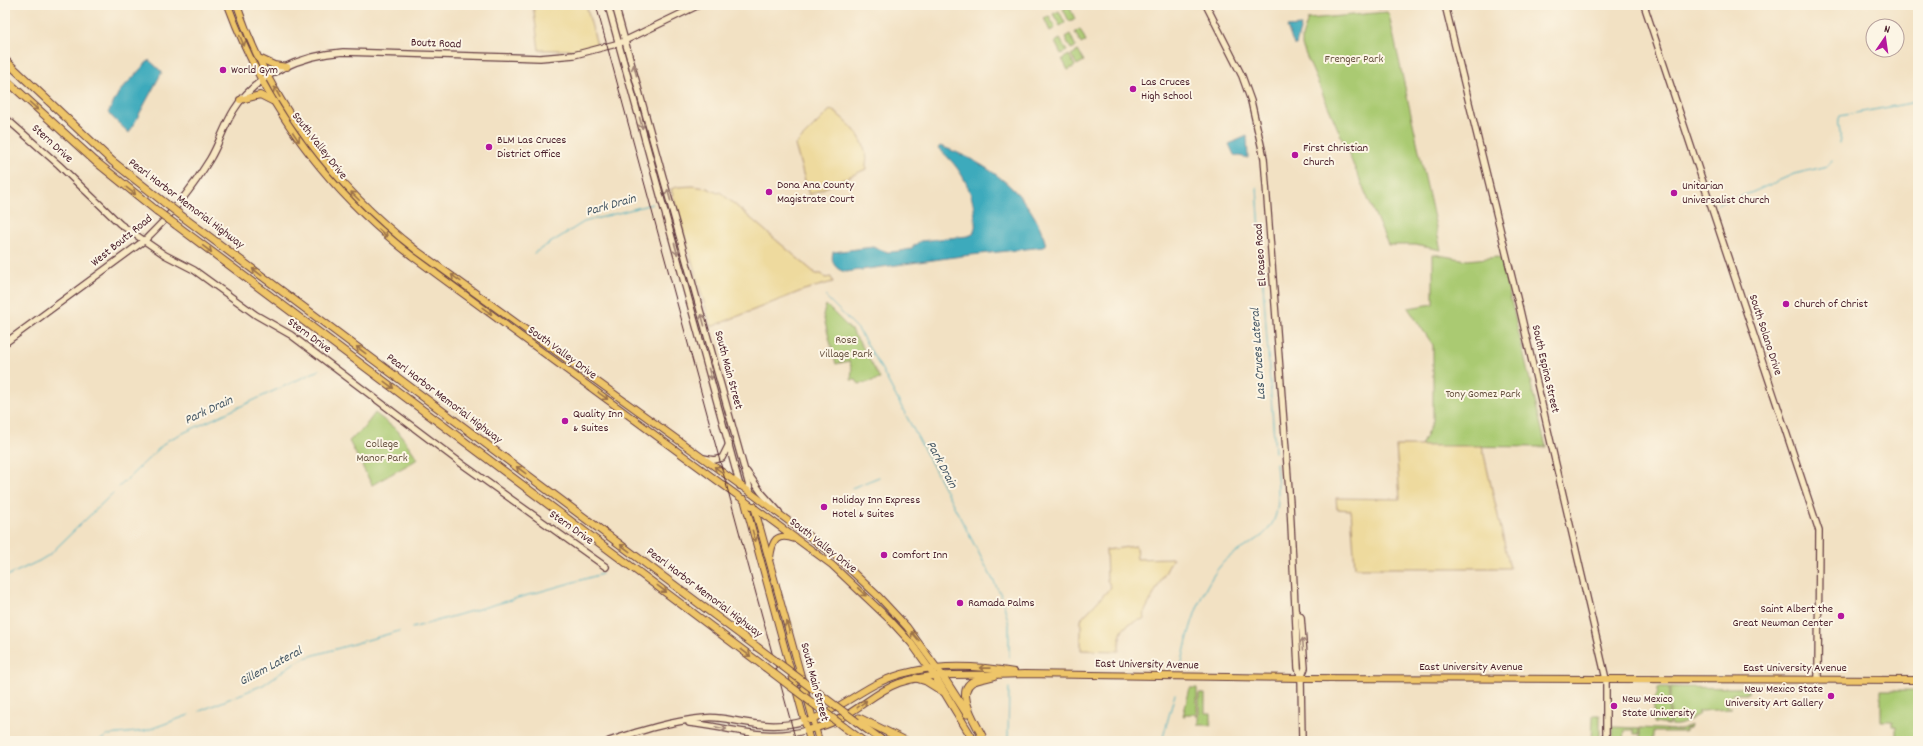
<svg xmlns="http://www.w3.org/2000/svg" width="1923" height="746" font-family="Dekko,sans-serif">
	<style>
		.green { fill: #aaca72; stroke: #7a744e }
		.sand { fill: #eeda9e; stroke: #9c7c64 }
		.water { fill: #3daabc; stroke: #446474 }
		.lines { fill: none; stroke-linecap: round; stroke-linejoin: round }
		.stream { stroke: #3daabc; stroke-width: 1 }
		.secondary-casing { stroke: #633c42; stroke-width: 8 }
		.primary-casing { stroke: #633c42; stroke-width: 8 }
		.highway-casing { stroke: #633c42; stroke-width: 9 }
		.secondary { stroke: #f8e8c3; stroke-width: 5.5 }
		.primary { stroke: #eec569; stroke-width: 6 }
		.highway { stroke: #eec569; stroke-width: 7 }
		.rail { stroke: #4a1f2b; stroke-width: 1 }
		.highway-bridge-casing { stroke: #633c42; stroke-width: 9; stroke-linecap: butt }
		.highway-bridge { stroke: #eec569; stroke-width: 7 }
		.oneway { stroke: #9c724a }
		.oneway2 { stroke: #a18477 }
		.poi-dot { fill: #b5179e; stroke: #fcf5e5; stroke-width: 1.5 }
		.labels { text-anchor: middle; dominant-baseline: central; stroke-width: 4; stroke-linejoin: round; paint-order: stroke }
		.street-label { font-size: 12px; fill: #4a1f2b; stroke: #fcf5e5 }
		.park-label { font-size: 12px; fill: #675240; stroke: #fcf5e5 }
		.poi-label { font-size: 12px; fill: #4a1f2b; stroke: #fcf5e5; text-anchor: start }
		.water-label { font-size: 13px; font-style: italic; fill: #455765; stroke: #fcf5e5 }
	</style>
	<rect width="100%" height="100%" fill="#fcf5e5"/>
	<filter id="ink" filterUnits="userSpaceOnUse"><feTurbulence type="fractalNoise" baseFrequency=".025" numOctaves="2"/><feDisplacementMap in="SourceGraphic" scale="8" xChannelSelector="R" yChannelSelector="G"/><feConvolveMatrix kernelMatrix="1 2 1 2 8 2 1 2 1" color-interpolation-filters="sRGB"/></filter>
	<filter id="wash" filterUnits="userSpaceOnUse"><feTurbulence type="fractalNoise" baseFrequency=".012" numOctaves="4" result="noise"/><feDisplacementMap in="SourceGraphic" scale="16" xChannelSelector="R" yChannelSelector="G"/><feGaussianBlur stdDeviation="0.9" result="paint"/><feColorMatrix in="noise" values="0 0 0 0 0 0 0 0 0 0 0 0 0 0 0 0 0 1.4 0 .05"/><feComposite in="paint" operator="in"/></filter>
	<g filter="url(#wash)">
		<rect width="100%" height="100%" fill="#f2e1c3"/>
		<g class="green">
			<polygon points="1069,6 1075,19 1069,21 1063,9"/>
			<polygon points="1059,11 1065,23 1060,26 1053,14"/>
			<polygon points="1387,12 1389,15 1441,250 1415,245 1388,245 1302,46 1302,37 1308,19"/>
			<polygon points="1049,16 1055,28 1050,31 1044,18"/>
			<polygon points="1080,29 1086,41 1081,44 1075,32"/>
			<polygon points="1070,34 1076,47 1071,49 1065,37"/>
			<polygon points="1060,39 1067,51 1061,54 1055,42"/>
			<polygon points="1078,51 1084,61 1077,65 1071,55"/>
			<polygon points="1069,55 1075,66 1068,70 1062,59"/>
			<polygon points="1433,254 1467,260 1498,257 1501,259 1546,447 1421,446 1433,421 1433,345 1408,308 1433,304"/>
			<polygon points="826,305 851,330 862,346 880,379 859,384 856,380 851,380 852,369 849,361 836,364 823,315"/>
			<polygon points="375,413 398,431 418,459 372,485 349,441 363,429"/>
			<polygon points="1658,687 1669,687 1669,725 1654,723 1654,699 1658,693"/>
			<path d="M1670,687L1748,688V694H1732L1731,699H1727V707H1731V709L1701,711L1698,712L1699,714C1690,720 1681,727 1670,725Z"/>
			<polygon points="1190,688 1197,688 1197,717 1196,714 1185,714 1184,717 1183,716"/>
			<polygon points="1881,690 1918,690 1918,741 1896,741 1896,726 1892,726 1892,721 1881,721"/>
			<polygon points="1199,694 1205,694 1205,713 1211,713 1211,725 1199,725"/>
			<polygon points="1593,715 1600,715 1600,741 1592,741"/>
			<polygon points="1690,725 1689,728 1685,729 1685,732 1653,732 1653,741 1640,741 1640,728 1680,730"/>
			<polygon points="1612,727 1639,728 1639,734 1634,734 1634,730 1625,730 1624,741 1612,741"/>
		</g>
		<g class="sand">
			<polygon points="533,5 586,5 597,45 569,50 539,50"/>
			<polygon points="1377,5 1413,5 1378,9"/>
			<path d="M830,110L834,111C849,124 862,134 866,154C868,160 865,164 866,169L809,195L795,145Z"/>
			<polygon points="692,186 707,188 718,193 720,192 816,274 822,274 825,278 831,277 833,282 804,290 711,327 671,189 677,187"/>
			<polygon points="1396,446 1482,446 1510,568 1355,568 1351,510 1337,509 1336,498 1400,499"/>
			<path d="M1136,546L1137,559L1173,558L1145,611L1144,619C1123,624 1119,630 1119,651L1081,650V619L1111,587L1107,580L1106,550Z"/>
		</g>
		<g class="water">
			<polygon points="1301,26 1296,45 1294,45 1287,27"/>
			<polygon points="149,60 162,72 129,133 108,113 119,92"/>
			<polygon points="1247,136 1248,158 1234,155 1229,144"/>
			<path d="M940,146C987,162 1033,194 1046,245L1044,247L962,256L846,272C836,270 830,263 833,252L873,247L888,252L901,251L910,249L920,241L968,236L973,234C977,225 975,219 974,209C970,184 958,165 938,148Z"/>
		</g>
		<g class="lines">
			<g class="stream">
				<path d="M1839,143C1843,134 1836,124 1840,116L1911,103L1918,98"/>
				<polyline points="1257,188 1261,245"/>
				<polyline points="1718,204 1753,192 1794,174 1828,166 1832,160"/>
				<polyline points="534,253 584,222 652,204"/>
				<polyline points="1261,255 1275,452"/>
				<polyline points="825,296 858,329 881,368 1002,597 1009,625 1009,657"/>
				<polyline points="119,487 168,440 319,370"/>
				<polyline points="852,488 879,477"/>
				<polyline points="5,577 39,561 49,555 113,493"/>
				<polyline points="412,628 602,574"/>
				<path d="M1181,667C1188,633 1198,593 1221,565C1229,555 1242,549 1253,542C1285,524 1278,495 1276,463"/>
				<polyline points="200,711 263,685 291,665 304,658 399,631"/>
				<polyline points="99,741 109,735 145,731 189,715"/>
				<polyline points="1008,741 1009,688"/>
				<polyline points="1162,741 1175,694"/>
			</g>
		</g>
	</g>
	<g filter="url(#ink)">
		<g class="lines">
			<defs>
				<g id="secondary">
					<polyline points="608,5 740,486"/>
					<polyline points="615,5 751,493"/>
					<polyline points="1206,5 1242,76 1251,101 1264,158 1290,504 1298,668 1301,678"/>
					<polyline points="1445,5 1519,306 1606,679 1606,741"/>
					<polyline points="1644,5 1819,531 1818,679"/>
					<polyline points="5,120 9,121 59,165 120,224 165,255 194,270 256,315 291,335 462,464 606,567"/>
					<path d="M5,343L145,240C170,216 192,189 210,159C219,144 224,126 234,110C256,74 302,55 343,52L540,58L574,55L620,43L699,5"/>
					<polyline points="703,458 714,460 722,458 729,444"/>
					<polyline points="747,472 761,492 779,512"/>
					<polyline points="1296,612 1301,617 1305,668 1301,678 1302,741"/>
					<path d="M689,723C729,727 767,742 807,730"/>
					<path d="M609,741C640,731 671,721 704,718C718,716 730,720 743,722C764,726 784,727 804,721"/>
				</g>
				<g id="primary">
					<path d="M228,5C265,106 327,190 412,256L832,565L890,620L911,643L934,675"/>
					<path d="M237,5C270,103 335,187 416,250L751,493L838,558L879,597L907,627L942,675"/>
					<polyline points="261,59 274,65 287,67"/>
					<polyline points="240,100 260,95 272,101"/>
					<polyline points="744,499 810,741"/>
					<polyline points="754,506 819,741"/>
					<path d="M770,558C772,541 776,532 795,539"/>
					<path d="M810,720C834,711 852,697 874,685C917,663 968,664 1014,672"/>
					<path d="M807,730C818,728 831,724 841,718C862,707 877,691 899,683C938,670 982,677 1024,674L1301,678L1918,680"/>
				</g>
				<g id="highway">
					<polyline points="5,60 112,161 165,203"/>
					<polyline points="5,79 95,161 157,211"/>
					<polyline points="183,217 757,647"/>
					<polyline points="176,225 765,667"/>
					<polyline points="934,675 974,741"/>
					<polyline points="942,675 967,714"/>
					<polyline points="916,678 926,681 942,691"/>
					<polyline points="859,718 906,741"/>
					<polyline points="857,722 883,741"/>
					<polyline points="844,727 863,741"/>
					<path d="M982,736C976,723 955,693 972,682C978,679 987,678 994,676"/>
				</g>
			</defs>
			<use href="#secondary" class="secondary-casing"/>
			<use href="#primary" class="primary-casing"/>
			<use href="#highway" class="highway-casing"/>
			<use href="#secondary" class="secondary"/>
			<use href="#primary" class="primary"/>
			<use href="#highway" class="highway"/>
			<polyline class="rail" points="596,5 796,741"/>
			<defs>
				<g id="highway-bridge">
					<polyline points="165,203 183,217"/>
					<polyline points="157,211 176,225"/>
					<polyline points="757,647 857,722"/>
					<polyline points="765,667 844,727"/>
				</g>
			</defs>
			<use href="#highway-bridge" class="highway-bridge-casing"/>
			<use href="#highway-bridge" class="highway-bridge"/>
		</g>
		<defs><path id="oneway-shaft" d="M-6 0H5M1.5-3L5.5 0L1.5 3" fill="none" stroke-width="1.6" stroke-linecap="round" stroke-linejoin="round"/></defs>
		<g class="oneway">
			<use href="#oneway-shaft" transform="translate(242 41) rotate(67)"/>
			<use href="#oneway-shaft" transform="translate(277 92) rotate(-119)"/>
			<use href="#oneway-shaft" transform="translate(34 106) rotate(42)"/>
			<use href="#oneway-shaft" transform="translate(296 137) rotate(56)"/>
			<use href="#oneway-shaft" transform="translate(131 191) rotate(38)"/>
			<use href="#oneway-shaft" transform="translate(355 196) rotate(-135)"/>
			<use href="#oneway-shaft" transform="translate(383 233) rotate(42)"/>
			<use href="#oneway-shaft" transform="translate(207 249) rotate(37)"/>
			<use href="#oneway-shaft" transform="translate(257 272) rotate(-143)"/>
			<use href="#oneway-shaft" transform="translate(456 278) rotate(-144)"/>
			<use href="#oneway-shaft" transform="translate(487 311) rotate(36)"/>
			<use href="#oneway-shaft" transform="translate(361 350) rotate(-143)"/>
			<use href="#oneway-shaft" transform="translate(389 385) rotate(37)"/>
			<use href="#oneway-shaft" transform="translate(603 396) rotate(36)"/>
			<use href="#oneway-shaft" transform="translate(521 470) rotate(-143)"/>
			<use href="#oneway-shaft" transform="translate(719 470) rotate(-144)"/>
			<use href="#oneway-shaft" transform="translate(754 536) rotate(74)"/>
			<use href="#oneway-shaft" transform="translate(625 548) rotate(-143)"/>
			<use href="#oneway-shaft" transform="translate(662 589) rotate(37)"/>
			<use href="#oneway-shaft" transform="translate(862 592) rotate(44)"/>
			<use href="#oneway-shaft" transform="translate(788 627) rotate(-105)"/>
			<use href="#oneway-shaft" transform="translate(915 636) rotate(-130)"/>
			<use href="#oneway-shaft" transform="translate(746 653) rotate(37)"/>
			<use href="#oneway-shaft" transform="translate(985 668) rotate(-179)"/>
			<use href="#oneway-shaft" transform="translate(862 704) rotate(-38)"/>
		</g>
		<g class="oneway2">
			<use href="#oneway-shaft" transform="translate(635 70) rotate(-105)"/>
			<use href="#oneway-shaft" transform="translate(641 123) rotate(75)"/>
			<use href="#oneway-shaft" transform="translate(669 195) rotate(-105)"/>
			<use href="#oneway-shaft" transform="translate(676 249) rotate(75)"/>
			<use href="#oneway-shaft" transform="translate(703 320) rotate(-105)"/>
			<use href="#oneway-shaft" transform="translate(710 374) rotate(75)"/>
			<use href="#oneway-shaft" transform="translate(1303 644) rotate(-95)"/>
			<use href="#oneway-shaft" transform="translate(721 728) rotate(11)"/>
		</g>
	</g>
	<g class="poi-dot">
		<circle cx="223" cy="70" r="4"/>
		<circle cx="1133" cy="89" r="4"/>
		<circle cx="489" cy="147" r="4"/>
		<circle cx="1295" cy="155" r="4"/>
		<circle cx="769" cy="192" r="4"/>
		<circle cx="1674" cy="193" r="4"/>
		<circle cx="1786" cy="304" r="4"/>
		<circle cx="565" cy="421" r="4"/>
		<circle cx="824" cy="507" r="4"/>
		<circle cx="884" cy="555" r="4"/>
		<circle cx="960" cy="603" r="4"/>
		<circle cx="1841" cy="616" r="4"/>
		<circle cx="1831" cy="696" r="4"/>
		<circle cx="1614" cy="706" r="4"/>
	</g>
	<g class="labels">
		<g class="street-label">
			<text transform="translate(436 44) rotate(2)">Boutz Road</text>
			<text transform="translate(52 144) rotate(42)">Stern Drive</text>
			<text transform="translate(319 146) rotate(52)">South Valley Drive</text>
			<text transform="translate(186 204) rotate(37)">Pearl Harbor Memorial Highway</text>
			<text transform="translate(122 241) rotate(-39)">West Boutz Road</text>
			<text transform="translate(1261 255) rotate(-94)">El Paseo Road</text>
			<text transform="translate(1765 335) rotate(72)">South Solano Drive</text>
			<text transform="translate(309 336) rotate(36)">Stern Drive</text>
			<text transform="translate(562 353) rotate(36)">South Valley Drive</text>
			<text transform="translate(1545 369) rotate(77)">South Espina Street</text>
			<text transform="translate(728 370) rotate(75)">South Main Street</text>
			<text transform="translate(444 399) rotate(37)">Pearl Harbor Memorial Highway</text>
			<text transform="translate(571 528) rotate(35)">Stern Drive</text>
			<text transform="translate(823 546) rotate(38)">South Valley Drive</text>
			<text transform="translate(704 593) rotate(37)">Pearl Harbor Memorial Highway</text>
			<text transform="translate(1147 665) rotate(1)">East University Avenue</text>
			<text x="1471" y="667">East University Avenue</text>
			<text x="1795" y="668">East University Avenue</text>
			<text transform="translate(814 682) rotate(75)">South Main Street</text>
		</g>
		<g class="park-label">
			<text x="1354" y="59">Frenger Park</text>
			<text x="846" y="340">Rose<tspan x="846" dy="14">Village Park</tspan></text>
			<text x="1483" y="394">Tony Gomez Park</text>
			<text x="382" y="444">College<tspan x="382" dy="14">Manor Park</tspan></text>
		</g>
		<g class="poi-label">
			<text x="231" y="70">World Gym</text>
			<text x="1141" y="82">Las Cruces<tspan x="1141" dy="14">High School</tspan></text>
			<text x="497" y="140">BLM Las Cruces<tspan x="497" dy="14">District Office</tspan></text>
			<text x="1303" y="148">First Christian<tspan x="1303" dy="14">Church</tspan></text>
			<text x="777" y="185">Dona Ana County<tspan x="777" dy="14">Magistrate Court</tspan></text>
			<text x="1682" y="186">Unitarian<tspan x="1682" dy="14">Universalist Church</tspan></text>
			<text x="1794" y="304">Church of Christ</text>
			<text x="573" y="414">Quality Inn<tspan x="573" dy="14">&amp; Suites</tspan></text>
			<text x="832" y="500">Holiday Inn Express<tspan x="832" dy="14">Hotel &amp; Suites</tspan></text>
			<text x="892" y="555">Comfort Inn</text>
			<text x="968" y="603">Ramada Palms</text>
			<text x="1833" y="609" text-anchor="end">Saint Albert the<tspan x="1833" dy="14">Great Newman Center</tspan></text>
			<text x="1823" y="689" text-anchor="end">New Mexico State<tspan x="1823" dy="14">University Art Gallery</tspan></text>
			<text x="1622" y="699">New Mexico<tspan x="1622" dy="14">State University</tspan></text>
		</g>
		<g class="water-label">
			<text transform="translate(611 206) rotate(-16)">Park Drain</text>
			<text transform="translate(1259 354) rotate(-94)">Las Cruces Lateral</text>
			<text transform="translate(209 411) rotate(-25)">Park Drain</text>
			<text transform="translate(941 465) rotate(62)">Park Drain</text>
			<text transform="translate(271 667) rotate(-28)">Gillem Lateral</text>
		</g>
	</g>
	<rect width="1923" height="746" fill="none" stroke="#fcf5e5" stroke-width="20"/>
	<g transform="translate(1885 38) rotate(13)"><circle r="19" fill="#fcf5e5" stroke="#b59f9b"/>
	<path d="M0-3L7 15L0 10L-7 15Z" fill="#b5179e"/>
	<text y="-6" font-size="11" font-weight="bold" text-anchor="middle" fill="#4a1f2b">N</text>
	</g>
</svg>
